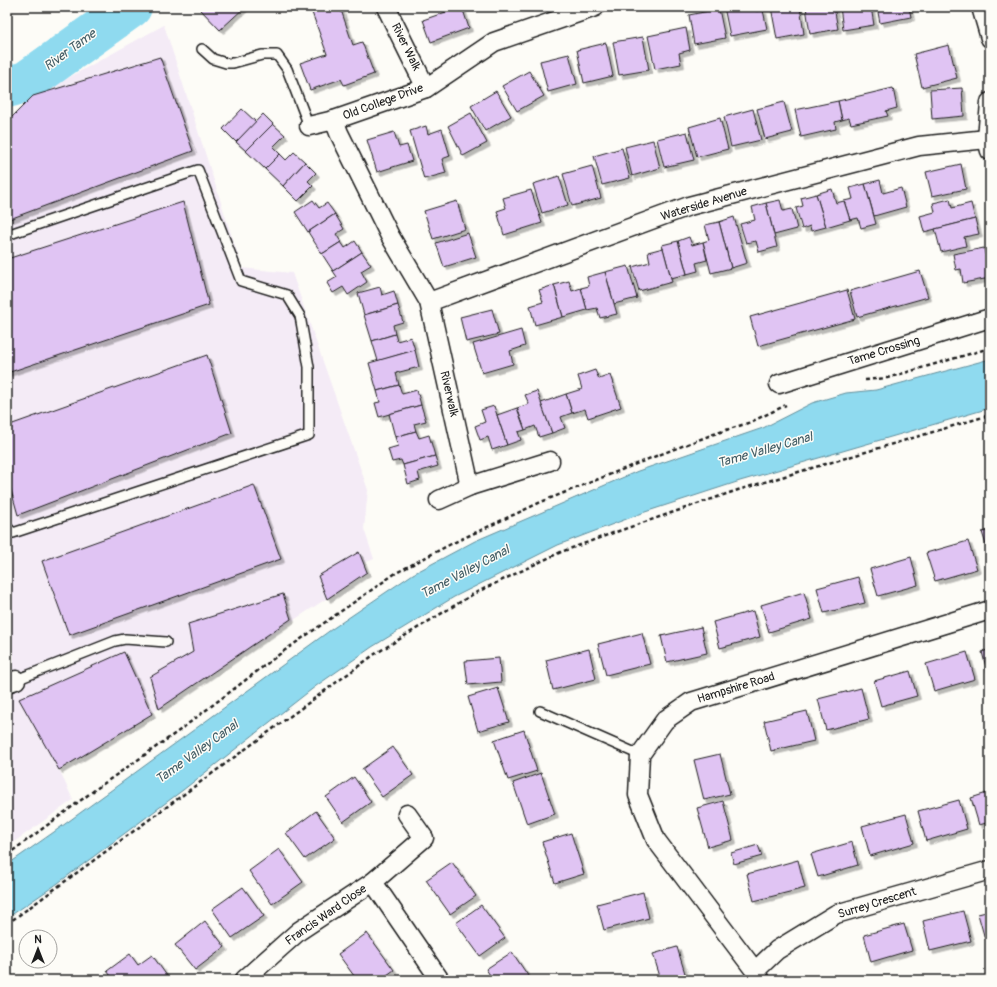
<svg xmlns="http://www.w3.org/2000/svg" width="997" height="987" font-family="Pangolin,sans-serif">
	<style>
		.built { fill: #f4ebf6 }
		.water { fill: #8fdaef; stroke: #618e9b }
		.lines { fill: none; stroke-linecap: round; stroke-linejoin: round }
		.river { stroke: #8fdaef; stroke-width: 42 }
		.building { fill: #e0c4f3; stroke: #1c1c1c; filter: url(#shadow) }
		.lane-casing { stroke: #1c1c1c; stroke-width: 12 }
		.street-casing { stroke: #1c1c1c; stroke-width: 21 }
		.path { stroke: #1c1c1c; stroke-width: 2.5; stroke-dasharray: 4 3; stroke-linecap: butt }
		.lane { stroke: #fdfcf7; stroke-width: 9 }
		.street { stroke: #fdfcf7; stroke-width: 18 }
		.labels { text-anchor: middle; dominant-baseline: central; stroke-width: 3; stroke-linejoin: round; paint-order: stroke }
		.street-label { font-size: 12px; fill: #1c1c1c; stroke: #fdfcf7 }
		.water-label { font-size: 13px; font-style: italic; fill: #445e66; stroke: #fdfcf7 }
	</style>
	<defs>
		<filter id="shadow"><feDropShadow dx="3.5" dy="3.5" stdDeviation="0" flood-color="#0004"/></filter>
	</defs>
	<rect width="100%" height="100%" fill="#fdfcf7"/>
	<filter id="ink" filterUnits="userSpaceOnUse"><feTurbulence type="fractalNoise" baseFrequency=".025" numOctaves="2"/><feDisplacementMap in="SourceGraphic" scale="8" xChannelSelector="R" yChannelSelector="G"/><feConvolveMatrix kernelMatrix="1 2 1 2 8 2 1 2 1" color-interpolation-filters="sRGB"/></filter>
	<g filter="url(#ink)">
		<polygon class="built" points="164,25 242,268 292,273 368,490 364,529 374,559 364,563 367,572 146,717 59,769 73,800 7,847 7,119 9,120 39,94"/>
		<polygon class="water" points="990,359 990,408 740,481 645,512 558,545 454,597 372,647 316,686 183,790 54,886 7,918 7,865 54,832 332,629 413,574 475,541 638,471 763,428 812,403 846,393 876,390"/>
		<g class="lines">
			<polyline class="river" points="7,87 26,82 131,7"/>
		</g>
		<g class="building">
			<polygon points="202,7 245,7 220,30 200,9"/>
			<polygon points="310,7 340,7 353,45 362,42 374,74 344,85 341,79 310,90 300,63 327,54"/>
			<polygon points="460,7 462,7 469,28 431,42 423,20"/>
			<polygon points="724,7 755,7 756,11 763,10 767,29 730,36"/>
			<polygon points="771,7 786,7 786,8 800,7 804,34 777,39"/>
			<polygon points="806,7 834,7 838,29 810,34"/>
			<polygon points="840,7 871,7 874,25 843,30"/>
			<polygon points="877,7 909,7 911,17 880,23"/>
			<polygon points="719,9 725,38 694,44 689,15"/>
			<polygon points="686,28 690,50 679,53 681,64 655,69 648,36"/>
			<polygon points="643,37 649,70 619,75 613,42"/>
			<polygon points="606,43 613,76 584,83 577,50"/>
			<polygon points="949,45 957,78 922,87 914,54"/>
			<polygon points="569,54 577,84 548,92 540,61"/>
			<polygon points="160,57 193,151 7,220 7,119 9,120 33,96"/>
			<polygon points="529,71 544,96 517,111 502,86"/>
			<polygon points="893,88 897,108 886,111 888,116 851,124 849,118 842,120 838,101"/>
			<polygon points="962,88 964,116 932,119 930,90"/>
			<polygon points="496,91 511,116 485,131 471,106"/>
			<polygon points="838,101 842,120 835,122 836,129 801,137 795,110"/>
			<polygon points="784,102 792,132 765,139 757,109"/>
			<polygon points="242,109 256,122 236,142 223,129"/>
			<polygon points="753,109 761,140 731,147 724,117"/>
			<polygon points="471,113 487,143 463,156 448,126"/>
			<polygon points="263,114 273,124 246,151 236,142"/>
			<polygon points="720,118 728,149 697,157 689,127"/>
			<polygon points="273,124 285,135 273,147 280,154 265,169 246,151"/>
			<polygon points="426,126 428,134 442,129 450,156 442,159 446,173 424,179 410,131"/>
			<polygon points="394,132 399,147 407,145 412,161 377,172 367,140"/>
			<polygon points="687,132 694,160 664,167 657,139"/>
			<polygon points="653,140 660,168 632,176 625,147"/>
			<polygon points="622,148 630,178 602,185 594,156"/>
			<polygon points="294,152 305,162 283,186 265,169 280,154 286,160"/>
			<polygon points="305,162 316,173 308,181 313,186 298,201 283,186"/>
			<polygon points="961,164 966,189 932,196 926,172"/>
			<polygon points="592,166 601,198 572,206 563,174"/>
			<polygon points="559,176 568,205 542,213 533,184"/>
			<polygon points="880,180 883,193 901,188 906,207 874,216 865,184"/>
			<polygon points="865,184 876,224 861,228 858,218 850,220 844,201 853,199 850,188"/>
			<polygon points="832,189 836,203 844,201 850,220 826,227 816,194"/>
			<polygon points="531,190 542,223 504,235 497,211 506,208 503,198"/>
			<polygon points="816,194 826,227 811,231 810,226 802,229 796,208 803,206 801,198"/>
			<polygon points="950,199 952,208 971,203 975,219 924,232 920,216 935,212 933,203"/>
			<polygon points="313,200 319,208 327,203 335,214 308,232 295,212"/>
			<polygon points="780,200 783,211 792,209 797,229 774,235 766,203"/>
			<polygon points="457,201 465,229 433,239 424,211"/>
			<polygon points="183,202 209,305 7,373 7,259"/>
			<polygon points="766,203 777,247 759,252 756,241 746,243 740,224 755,220 752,207"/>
			<polygon points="335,214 344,229 336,234 341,242 322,254 308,232"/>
			<polygon points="734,217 747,263 731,268 719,222"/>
			<polygon points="975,219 979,234 964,237 966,246 941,252 935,229"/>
			<polygon points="719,222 731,268 711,273 703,242 709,240 705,225"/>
			<polygon points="468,233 476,257 444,267 436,243"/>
			<polygon points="689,237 692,245 703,242 707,260 696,263 698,271 687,274 678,241"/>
			<polygon points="355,241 362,252 333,271 322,254 341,242 345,248"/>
			<polygon points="678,241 687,274 671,278 662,245"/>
			<polygon points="663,248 672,282 639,291 632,267 650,262 648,252"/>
			<polygon points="984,248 990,278 963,283 961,269 956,270 953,254"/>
			<polygon points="362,252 371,265 361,271 367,282 348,295 343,287 333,293 327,283 337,277 333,271"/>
			<polygon points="628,266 637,298 614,304 605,272"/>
			<polygon points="920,271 928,297 857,317 850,291"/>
			<polygon points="605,272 617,314 600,318 597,308 587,310 581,288 589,286 587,277"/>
			<polygon points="569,281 572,291 581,288 587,310 563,317 554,285"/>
			<polygon points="554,285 563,317 535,325 530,306 543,302 539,290"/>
			<polygon points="380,287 382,295 394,291 398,305 364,315 358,293"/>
			<polygon points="847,290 855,319 758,346 750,317"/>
			<polygon points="398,305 403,322 393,325 395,334 372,341 364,315"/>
			<polygon points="492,309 499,334 466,342 460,317"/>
			<polygon points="521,330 525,346 510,351 513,364 482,373 473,344"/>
			<polygon points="395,334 397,341 411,337 415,350 378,361 372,341"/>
			<polygon points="415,350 419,367 396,373 399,385 377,391 369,363"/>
			<polygon points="207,355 232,433 18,515 7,476 7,426"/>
			<polygon points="595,370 599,379 610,375 621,407 588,418 585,409 572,413 566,394 582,389 578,376"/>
			<polygon points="399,385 402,394 417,390 421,405 379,417 375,403 380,402 377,391"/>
			<polygon points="537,391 552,433 539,437 535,426 525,430 517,408 529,404 525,395"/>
			<polygon points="566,394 572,413 561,417 565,428 552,433 541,403"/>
			<polygon points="421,405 426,421 414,424 416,431 395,437 389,414"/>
			<polygon points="494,406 507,445 492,450 488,437 480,440 475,426 485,422 481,410"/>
			<polygon points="517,408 525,430 518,432 521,440 507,445 497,415"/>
			<polygon points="416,431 419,438 429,435 435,456 403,465 401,460 392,462 388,449 398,446 395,437"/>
			<polygon points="435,456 438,466 418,472 420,480 408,484 403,465"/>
			<polygon points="254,485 281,559 69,635 42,561"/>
			<polygon points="990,530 990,558 982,532"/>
			<polygon points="968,541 977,569 935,581 926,553"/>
			<polygon points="359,552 367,572 327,599 318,576"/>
			<polygon points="911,557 918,585 878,596 870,569"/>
			<polygon points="858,577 865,603 824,613 817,588"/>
			<polygon points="804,592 812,619 769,632 761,605"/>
			<polygon points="283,594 291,619 159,709 150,677 193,652 188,624"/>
			<polygon points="753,611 760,637 720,648 713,622"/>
			<polygon points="701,627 707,653 667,662 661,636"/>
			<polygon points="642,633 650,664 606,675 598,644"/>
			<polygon points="589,649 596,679 553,690 546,660"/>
			<polygon points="990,649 990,675 988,675 982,652"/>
			<polygon points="124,652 152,714 59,770 19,699"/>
			<polygon points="967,652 975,679 934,691 926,664"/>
			<polygon points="499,658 501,682 468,685 465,661"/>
			<polygon points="910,671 917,696 881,706 874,681"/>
			<polygon points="498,688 509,722 478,731 468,697"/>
			<polygon points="861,688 869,719 826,730 818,699"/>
			<polygon points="807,711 814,741 771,751 764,721"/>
			<polygon points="524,730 537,771 508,780 494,740"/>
			<polygon points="393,747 413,775 382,797 362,769"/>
			<polygon points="720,754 730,794 704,800 694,760"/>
			<polygon points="541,773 555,814 527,824 513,783"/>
			<polygon points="354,777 371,802 343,822 326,797"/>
			<polygon points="990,792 990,822 979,825 971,798"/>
			<polygon points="959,800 967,829 926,841 918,811"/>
			<polygon points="723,801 733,840 708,847 697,808"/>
			<polygon points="316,811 335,838 305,859 286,833"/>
			<polygon points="906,814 914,843 870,856 862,826"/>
			<polygon points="571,833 584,874 555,883 542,842"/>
			<polygon points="852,842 858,865 818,877 811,854"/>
			<polygon points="758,845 762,856 734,864 731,853"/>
			<polygon points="279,849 303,882 272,904 249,871"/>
			<polygon points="798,860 805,888 754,901 747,874"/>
			<polygon points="452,862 476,896 450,914 426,880"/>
			<polygon points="243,887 264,916 232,938 212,909"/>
			<polygon points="643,892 649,918 604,930 597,904"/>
			<polygon points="481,905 505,938 480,956 456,923"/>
			<polygon points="963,911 971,941 930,951 923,921"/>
			<polygon points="990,911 990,938 985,939 978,914"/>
			<polygon points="205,921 225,947 195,970 175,945"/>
			<polygon points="904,924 912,950 871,962 864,935"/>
			<polygon points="367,933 394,970 380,980 357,980 338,954"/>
			<polygon points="677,947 687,980 661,980 653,954"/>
			<polygon points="512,952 531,980 493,980 486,969"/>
			<polygon points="130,954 138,965 152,955 170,980 114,980 107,971"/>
		</g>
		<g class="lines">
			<defs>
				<g id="lane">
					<polyline points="202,49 213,59 226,63 233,63 262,55 277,55 287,69 309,126"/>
					<polyline points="7,235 198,170 241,281 287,295 300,316 309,367 309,435 13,533 7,527"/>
					<polyline points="16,680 115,641 125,639 166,642"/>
					<polyline points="540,711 640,755"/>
				</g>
				<g id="street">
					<polyline points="386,7 426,88"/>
					<polyline points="981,7 990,38"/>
					<polyline points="990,102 987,139 990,151"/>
					<polyline points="309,126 334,120"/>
					<polyline points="429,302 689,206 919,146 987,139"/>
					<polyline points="779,384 990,318"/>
					<polyline points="470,486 429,302 390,236 339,133 334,120 426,88 494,42 595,7"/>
					<polyline points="439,500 470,486 550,461"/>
					<polyline points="7,683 16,680"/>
					<polyline points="407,814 424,838 373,882 440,980"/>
					<polyline points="755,971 777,950 836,914 990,870"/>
					<polyline points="244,980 299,931 373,882"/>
					<polyline points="760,980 755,971 656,840 638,795 640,755 665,720 691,702 990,610"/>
				</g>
			</defs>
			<use href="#lane" class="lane-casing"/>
			<use href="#street" class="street-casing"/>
			<g class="path">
				<polyline points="865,380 887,378 990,348"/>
				<polyline points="7,855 96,789 176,733 281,653 396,573 451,544 541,502 656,456 714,434 751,422 786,405"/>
				<polyline points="7,924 375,654 475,593 561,552 613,533 738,490 990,415"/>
			</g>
			<use href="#lane" class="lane"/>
			<use href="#street" class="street"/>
		</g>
	</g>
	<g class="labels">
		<g class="street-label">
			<text transform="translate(406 47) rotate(64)">River Walk</text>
			<text transform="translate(383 102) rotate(-20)">Old College Drive</text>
			<text transform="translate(704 204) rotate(-17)">Waterside Avenue</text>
			<text transform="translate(884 351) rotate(-17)">Tame Crossing</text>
			<text transform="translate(449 394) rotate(77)">Riverwalk</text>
			<text transform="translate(736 688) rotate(-17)">Hampshire Road</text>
			<text transform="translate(877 903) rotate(-17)">Surrey Crescent</text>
			<text transform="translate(326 915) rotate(-35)">Francis Ward Close</text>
		</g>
		<g class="water-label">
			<text transform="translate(70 50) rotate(-36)">River Tame</text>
			<text transform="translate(765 450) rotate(-16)">Tame Valley Canal</text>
			<text transform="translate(465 572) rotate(-28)">Tame Valley Canal</text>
			<text transform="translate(197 752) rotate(-36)">Tame Valley Canal</text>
		</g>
	</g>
	<rect width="997" height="987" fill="none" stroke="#fdfcf7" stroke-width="24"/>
	<rect x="12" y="12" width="973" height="963" fill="none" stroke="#1c1c1c" stroke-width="1.5" filter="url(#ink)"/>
	<g transform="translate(38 949)"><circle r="19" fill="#fdfcf7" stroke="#a3a29f"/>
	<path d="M0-3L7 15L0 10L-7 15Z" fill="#1c1c1c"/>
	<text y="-6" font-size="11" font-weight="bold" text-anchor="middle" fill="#1c1c1c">N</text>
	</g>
</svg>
